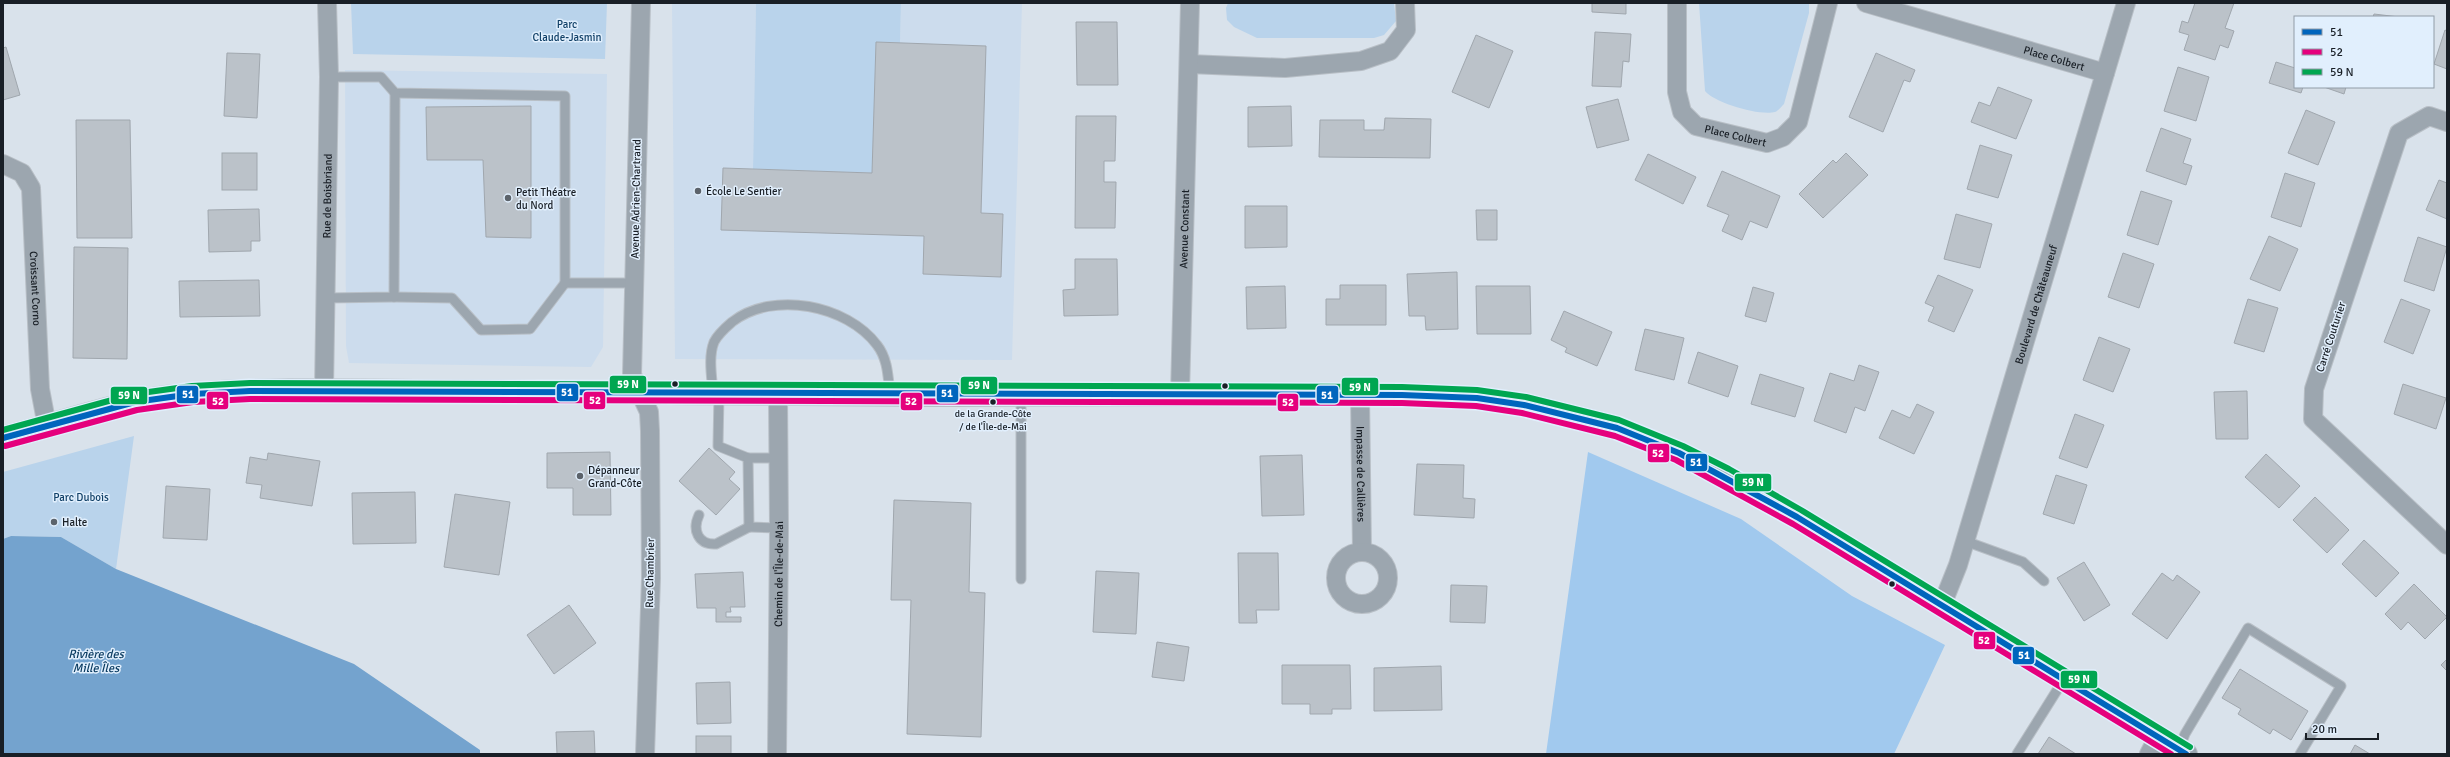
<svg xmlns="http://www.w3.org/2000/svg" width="2450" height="757" font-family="Signika,sans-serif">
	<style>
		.built { fill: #ccdced }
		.green { fill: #b9d3eb }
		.forest { fill: #a1c9ee }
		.water { fill: #74a3ce }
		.building { fill: #bbc2c9; stroke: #a0a7ae }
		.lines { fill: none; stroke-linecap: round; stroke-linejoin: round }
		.service-casing { stroke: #b8bfc6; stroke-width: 11 }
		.minor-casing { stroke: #b8bfc6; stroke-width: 20 }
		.secondary-casing { stroke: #b8bfc6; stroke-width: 24 }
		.service { stroke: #9ca6af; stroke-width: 9 }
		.minor { stroke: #9ca6af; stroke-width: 18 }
		.secondary { stroke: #99a5af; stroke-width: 22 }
		.bus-1-casing { stroke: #e1effd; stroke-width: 9 }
		.bus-2-casing { stroke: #e1effd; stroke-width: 9 }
		.bus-3-casing { stroke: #e1effd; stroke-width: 9 }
		.bus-1 { stroke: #0065bd; stroke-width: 6 }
		.bus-2 { stroke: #e5007d; stroke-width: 6 }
		.bus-3 { stroke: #00a651; stroke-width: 6 }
		.poi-dot { fill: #5c636b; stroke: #e1effd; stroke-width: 1.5 }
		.bus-dot { fill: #191f26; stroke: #e1effd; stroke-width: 1.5 }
		.labels { text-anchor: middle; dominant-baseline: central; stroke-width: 3; stroke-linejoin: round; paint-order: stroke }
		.bus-label { font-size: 10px; fill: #191f26; stroke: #e1effd }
		.park-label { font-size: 11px; fill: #114067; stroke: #e1effd }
		.street-label { font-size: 11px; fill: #191f26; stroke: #e1effd }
		.poi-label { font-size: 11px; fill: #191f26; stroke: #e1effd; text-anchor: start }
		.water-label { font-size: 12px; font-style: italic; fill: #0b3c62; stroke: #e1effd }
		.line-badge { stroke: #e1effd; stroke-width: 1.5 }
		.badge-label { font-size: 11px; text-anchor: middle; font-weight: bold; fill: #fff }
	</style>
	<rect width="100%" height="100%" fill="#d9e2eb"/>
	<g class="built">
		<polygon points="672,3 756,3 753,169 722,230 924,236 923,274 1000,277 1003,214 981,213 986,46 900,43 901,3 1022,3 1012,360 675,359"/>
		<polygon points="345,70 607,74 603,347 591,367 349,363 346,346"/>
	</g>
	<g class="green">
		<polygon points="351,3 607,3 605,59 353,54"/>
		<polygon points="756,3 901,3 900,43 876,42 872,173 753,169"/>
		<polygon points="1228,3 1394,3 1396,21 1384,35 1374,38 1257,38 1234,27 1227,20 1226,8"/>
		<path d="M1699,3H1809V13L1784,104C1781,107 1778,111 1775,112C1759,116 1715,103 1705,91Z"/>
		<polygon points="134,436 116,569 61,537 11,536 3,539 3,472"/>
	</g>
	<polygon class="forest" points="1588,452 1741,519 1852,596 1945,645 1894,754 1546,754"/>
	<polygon class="water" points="11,536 61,537 116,569 354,664 480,750 480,754 3,754 3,539"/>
	<g class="building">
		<polygon points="1592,3 1626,3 1626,14 1592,12"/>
		<polygon points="2195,3 2234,3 2225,28 2234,31 2228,48 2220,45 2215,60 2184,50 2189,35 2179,32 2182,21 2188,23"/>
		<polygon points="2374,14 2399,17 2373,17"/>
		<polygon points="1076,22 1117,22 1118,85 1077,85"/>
		<polygon points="2445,30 2447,31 2447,69 2434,64"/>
		<polygon points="1595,32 1631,34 1629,62 1623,61 1621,87 1592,86"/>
		<polygon points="1476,35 1513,51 1489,108 1452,92"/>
		<polygon points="876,42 986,46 981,213 1003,214 1001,277 923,274 924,236 721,230 723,168 872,173"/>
		<polygon points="6,47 20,95 3,100 3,48"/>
		<polygon points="227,53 260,54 257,118 224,116"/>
		<polygon points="1876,53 1915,70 1910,82 1904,80 1883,132 1849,117"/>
		<polygon points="2276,62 2295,68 2295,87 2303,87 2301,93 2269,83"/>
		<polygon points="2178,67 2209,77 2196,121 2164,111"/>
		<polygon points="1998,87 2032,100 2016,139 1971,122 1979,102 1990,106"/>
		<polygon points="2324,87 2346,87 2344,94"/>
		<polygon points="1618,99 1629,140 1597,148 1586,107"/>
		<polygon points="531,106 531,238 486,237 483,160 427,160 426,107"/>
		<polygon points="1291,106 1292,146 1248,147 1248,107"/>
		<polygon points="2306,110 2335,122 2318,165 2288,153"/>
		<polygon points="1076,116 1116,116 1115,161 1104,161 1104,182 1116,182 1115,228 1075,228"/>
		<polygon points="1385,118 1431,119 1430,158 1319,157 1320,120 1364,120 1364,130 1384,130"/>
		<polygon points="76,120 130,120 132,238 77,238"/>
		<polygon points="2161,128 2191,139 2183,163 2192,166 2186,185 2146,171"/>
		<polygon points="1980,145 2012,155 1998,198 1967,189"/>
		<rect x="222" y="153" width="35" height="37"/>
		<polygon points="1846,153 1868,175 1823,218 1799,194 1833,160 1836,163"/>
		<polygon points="1648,154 1696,177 1683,204 1635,180"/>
		<polygon points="1722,171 1780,196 1767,228 1750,221 1742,240 1722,231 1729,215 1707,206"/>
		<polygon points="2285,173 2315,183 2301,227 2271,217"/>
		<polygon points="2439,180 2447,183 2447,219 2426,210"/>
		<polygon points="2141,191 2172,201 2158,245 2127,235"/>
		<polygon points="1245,206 1287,206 1287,247 1245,248"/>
		<polygon points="259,209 260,241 251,241 251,251 209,252 208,210"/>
		<polygon points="1476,210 1497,210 1497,240 1477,240"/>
		<polygon points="1956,214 1992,224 1980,268 1944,259"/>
		<polygon points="2269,236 2298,249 2280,291 2250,279"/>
		<polygon points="2418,237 2447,247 2434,291 2404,281"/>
		<polygon points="74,247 128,248 127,359 73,358"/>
		<polygon points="2123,253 2154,264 2139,308 2108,297"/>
		<polygon points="1075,259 1117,259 1118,315 1064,316 1063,290 1075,289"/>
		<polygon points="1457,272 1458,329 1426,330 1425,316 1409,316 1407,274"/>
		<polygon points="1938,275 1973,290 1954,332 1928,321 1934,307 1925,303"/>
		<polygon points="259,280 260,316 180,317 179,281"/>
		<polygon points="1340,285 1386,285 1386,325 1326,325 1326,299 1340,299"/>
		<polygon points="1285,286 1286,328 1247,329 1246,287"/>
		<polygon points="1476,286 1530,286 1531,334 1477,334"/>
		<polygon points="1753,287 1774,293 1766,322 1745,316"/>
		<polygon points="2248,299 2278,308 2264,352 2234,343"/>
		<polygon points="2401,299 2430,310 2413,354 2384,342"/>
		<polygon points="1564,311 1612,332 1597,366 1565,352 1567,348 1551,340"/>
		<polygon points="1645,329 1684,338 1674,380 1635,370"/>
		<polygon points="2099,337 2130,349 2113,392 2083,380"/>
		<polygon points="1698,352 1738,366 1728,397 1688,383"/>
		<polygon points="1859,365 1879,372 1865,411 1855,407 1846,433 1814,421 1830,373 1854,381"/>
		<polygon points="1760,374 1804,388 1795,417 1751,404"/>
		<polygon points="2403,384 2446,398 2436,429 2394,414"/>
		<polygon points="2247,391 2248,439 2216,439 2214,392"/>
		<polygon points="1917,404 1934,412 1914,454 1879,438 1892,410 1910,418"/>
		<polygon points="2075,414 2104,425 2087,468 2059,458"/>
		<polygon points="709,448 735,472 729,479 740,489 716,515 679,481"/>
		<polygon points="610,452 611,515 573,515 573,488 547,488 547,453"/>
		<polygon points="268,453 320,461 312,506 260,498 262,485 246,483 250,457 267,460"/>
		<polygon points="2266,454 2300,486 2279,508 2245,477"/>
		<polygon points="1302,455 1304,515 1262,516 1260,456"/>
		<polygon points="1417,464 1464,465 1463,498 1475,499 1474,518 1414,515"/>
		<polygon points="2056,475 2087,485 2074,524 2043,514"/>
		<polygon points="166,486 210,489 207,540 163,538"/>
		<polygon points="415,492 416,543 353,544 352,493"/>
		<polygon points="455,494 510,502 499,575 444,567"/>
		<polygon points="2315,497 2349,530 2327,553 2293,520"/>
		<polygon points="894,500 971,503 969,592 985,593 981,737 907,734 911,600 891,600"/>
		<polygon points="2364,540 2399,573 2376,597 2342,564"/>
		<polygon points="1238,553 1278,553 1279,610 1256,610 1257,623 1239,623"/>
		<polygon points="2084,562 2110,605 2084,621 2057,578"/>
		<polygon points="1096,571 1139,573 1136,634 1093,632"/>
		<polygon points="743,572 745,607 730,607 731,612 726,612 726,617 741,617 741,622 716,622 716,608 697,608 695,574"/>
		<polygon points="2162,573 2173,581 2177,575 2200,592 2167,639 2132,614"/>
		<polygon points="2414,584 2447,617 2425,639 2408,622 2401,630 2385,614"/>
		<polygon points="1451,585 1487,586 1485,623 1450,622"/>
		<polygon points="569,605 596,643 554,674 527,635"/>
		<polygon points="1157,642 1189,647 1184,681 1152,677"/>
		<polygon points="2447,659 2447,671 2441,665"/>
		<polygon points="1282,665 1350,665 1351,709 1332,709 1332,714 1310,714 1310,704 1282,704"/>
		<polygon points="1441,666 1442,710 1374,711 1374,668"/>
		<polygon points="2240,669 2308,711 2291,740 2273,729 2270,734 2238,714 2241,709 2222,698"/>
		<polygon points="730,682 731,723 697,724 696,683"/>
		<polygon points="594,731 595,754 557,754 556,732"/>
		<rect x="696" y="736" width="35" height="18"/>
		<polygon points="2049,737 2076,754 2038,754"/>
		<polygon points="2355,745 2370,754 2350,754"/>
	</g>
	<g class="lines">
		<defs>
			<g id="service">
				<polyline points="329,77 381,77 395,93 565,96 565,283 634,283"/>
				<polyline points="394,297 452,298 481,330 530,329 565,283"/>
				<polyline points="326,298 394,297 395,93"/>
				<path d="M713,393C712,378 708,357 714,342C718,334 725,328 732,322C773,290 847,305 877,345C888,359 888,377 890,394"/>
				<polyline points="719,393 718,446 748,458 749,527 779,528"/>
				<polyline points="1021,395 1021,579"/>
				<polyline points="748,458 778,458"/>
				<path d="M699,515C692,530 698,545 716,544L749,527"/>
				<polyline points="1965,541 2023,562 2044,581"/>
				<polyline points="2179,749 2185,734 2248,628 2341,686 2300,754"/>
				<polyline points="2017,754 2064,679"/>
			</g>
			<g id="minor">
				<polyline points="641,3 632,375 649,412 650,431 651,578 645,754"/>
				<path id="s1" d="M1677,3V92L1682,112L1696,126L1767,143L1783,137L1798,122L1828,3"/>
				<path id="s2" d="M1866,3L2105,73"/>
				<polyline points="1189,64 1285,68 1361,61 1390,51 1406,30 1405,3"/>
				<polyline points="2447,122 2429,116 2399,133 2314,389 2313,419 2447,545"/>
				<path id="s3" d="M3,164L22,173L31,188L40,389L47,426"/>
				<path id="s4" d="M324,390L329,77L327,3"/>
				<path id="s5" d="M1180,394L1190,3"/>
				<path id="s6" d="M1360,395L1362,552"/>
				<circle cx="1362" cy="578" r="26"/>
				<path id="s7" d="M1942,605L1958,565L2126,3"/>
				<path id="s8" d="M777,754L779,528L778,394"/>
				<polyline points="2149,754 2158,737"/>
			</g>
			<path id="secondary" d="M3,438C47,427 90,412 135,402C186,392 237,391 289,390L938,395H1402L1477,398L1524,405L1617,428L1679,453L1725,476L1797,517L2186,754"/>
		</defs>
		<use href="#service" class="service-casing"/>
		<use href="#minor" class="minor-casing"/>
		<use href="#secondary" class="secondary-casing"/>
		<use href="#service" class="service"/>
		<use href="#minor" class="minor"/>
		<use href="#secondary" class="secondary"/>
		<defs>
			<polyline id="bus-1" points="3,438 135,402 192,394 250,391 1402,395 1477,398 1524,405 1617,428 1679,453 1797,517 2186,754"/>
			<polyline id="bus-2" points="5,446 137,410 193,402 250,399 1402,403 1476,406 1522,413 1615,436 1676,460 1793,524 2171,754"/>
			<polyline id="bus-3" points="3,430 134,394 192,386 250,383 1402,387 1477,390 1526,397 1619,420 1683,446 1729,469 1801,510 2190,747"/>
		</defs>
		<use href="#bus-1" class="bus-1-casing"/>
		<use href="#bus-2" class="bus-2-casing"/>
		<use href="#bus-3" class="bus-3-casing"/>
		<use href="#bus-1" class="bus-1"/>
		<use href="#bus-2" class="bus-2"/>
		<use href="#bus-3" class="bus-3"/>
	</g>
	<g class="poi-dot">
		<circle cx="698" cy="191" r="4"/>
		<circle cx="508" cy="198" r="4"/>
		<circle cx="580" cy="476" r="4"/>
		<circle cx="54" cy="522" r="4"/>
	</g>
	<g class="bus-dot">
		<circle cx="675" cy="384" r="3.5"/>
		<circle cx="1225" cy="386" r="3.5"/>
		<circle cx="993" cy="402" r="3.5"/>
		<circle cx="1892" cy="584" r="3.5"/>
	</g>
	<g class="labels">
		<g class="bus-label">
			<text x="993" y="414">de la Grande-Côte<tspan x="993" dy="13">/ de l'Île-de-Mai</tspan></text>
		</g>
		<g class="park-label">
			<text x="567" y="24">Parc<tspan x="567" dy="13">Claude-Jasmin</tspan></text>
			<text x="81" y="497">Parc Dubois</text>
		</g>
		<g class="street-label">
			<text stroke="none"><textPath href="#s2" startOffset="196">Place Colbert</textPath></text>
			<text stroke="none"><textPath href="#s1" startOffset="170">Place Colbert</textPath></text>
			<text stroke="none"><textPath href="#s4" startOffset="194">Rue de Boisbriand</textPath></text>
			<text transform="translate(636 199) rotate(-89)">Avenue Adrien-Chartrand</text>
			<text stroke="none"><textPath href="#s5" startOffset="165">Avenue Constant</textPath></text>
			<text stroke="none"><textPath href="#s3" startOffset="139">Croissant Corno</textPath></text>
			<text stroke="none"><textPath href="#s7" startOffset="315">Boulevard de Châteauneuf</textPath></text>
			<text transform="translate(2331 337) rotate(-72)">Carré Couturier</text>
			<text stroke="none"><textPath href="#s6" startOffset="79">Impasse de Callières</textPath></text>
			<text transform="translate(650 573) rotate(-89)">Rue Chambrier</text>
			<text stroke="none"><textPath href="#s8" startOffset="180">Chemin de l'Île-de-Mai</textPath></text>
		</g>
		<g class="poi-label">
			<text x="706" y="191">École Le Sentier</text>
			<text x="516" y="192">Petit Théatre<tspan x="516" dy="13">du Nord</tspan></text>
			<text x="588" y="470">Dépanneur<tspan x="588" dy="13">Grand-Côte</tspan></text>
			<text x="62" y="522">Halte</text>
		</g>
		<g class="water-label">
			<text x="96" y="654">Rivière des<tspan x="96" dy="14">Mille Îles</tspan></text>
		</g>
	</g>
	<g class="line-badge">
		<rect x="609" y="375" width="38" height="19" rx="4" fill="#00a651"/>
		<rect x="960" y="376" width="38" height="19" rx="4" fill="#00a651"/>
		<rect x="1341" y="377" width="38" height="19" rx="4" fill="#00a651"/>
		<rect x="556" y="383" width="23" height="19" rx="4" fill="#0065bd"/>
		<rect x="936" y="384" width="23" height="19" rx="4" fill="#0065bd"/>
		<rect x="176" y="385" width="23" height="19" rx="4" fill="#0065bd"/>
		<rect x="1316" y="385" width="23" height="19" rx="4" fill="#0065bd"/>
		<rect x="110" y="386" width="38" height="19" rx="4" fill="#00a651"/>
		<rect x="583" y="391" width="23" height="19" rx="4" fill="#e5007d"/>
		<rect x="206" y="391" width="23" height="19" rx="4" fill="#e5007d"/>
		<rect x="900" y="392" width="23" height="19" rx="4" fill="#e5007d"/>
		<rect x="1277" y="393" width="22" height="19" rx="4" fill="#e5007d"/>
		<rect x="1647" y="443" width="23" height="20" rx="4" fill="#e5007d"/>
		<rect x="1685" y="453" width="23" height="19" rx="4" fill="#0065bd"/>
		<rect x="1734" y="473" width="38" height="19" rx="4" fill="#00a651"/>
		<rect x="1973" y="631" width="23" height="19" rx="4" fill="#e5007d"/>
		<rect x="2012" y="646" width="23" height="19" rx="4" fill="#0065bd"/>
		<rect x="2060" y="670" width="38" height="19" rx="4" fill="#00a651"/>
	</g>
	<g class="badge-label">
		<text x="628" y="388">59 N</text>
		<text x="979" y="389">59 N</text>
		<text x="1360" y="391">59 N</text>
		<text x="567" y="396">51</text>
		<text x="947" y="397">51</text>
		<text x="188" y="398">51</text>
		<text x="1327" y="399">51</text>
		<text x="129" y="399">59 N</text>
		<text x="595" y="404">52</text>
		<text x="218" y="405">52</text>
		<text x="911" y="405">52</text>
		<text x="1288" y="406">52</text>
		<text x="1658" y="457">52</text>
		<text x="1696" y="466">51</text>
		<text x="1753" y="486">59 N</text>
		<text x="1984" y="644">52</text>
		<text x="2024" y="659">51</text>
		<text x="2079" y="683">59 N</text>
	</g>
	<rect width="2450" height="757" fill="none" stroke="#191f26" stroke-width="8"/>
	<rect x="2294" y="16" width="140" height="72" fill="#e1effd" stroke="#919ca7"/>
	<rect x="2302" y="29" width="20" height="6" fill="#0065bd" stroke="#919ca7"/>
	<text x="2330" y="36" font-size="12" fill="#191f26">51</text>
	<rect x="2302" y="49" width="20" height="6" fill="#e5007d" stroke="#919ca7"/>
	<text x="2330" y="56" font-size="12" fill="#191f26">52</text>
	<rect x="2302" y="69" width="20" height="6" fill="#00a651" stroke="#919ca7"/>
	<text x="2330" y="76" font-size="12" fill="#191f26">59 N</text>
	<path d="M2306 733v6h72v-6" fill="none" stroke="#191f26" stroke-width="2"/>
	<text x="2312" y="733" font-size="12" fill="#191f26" stroke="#e1effd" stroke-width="3" paint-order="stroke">20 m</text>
</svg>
